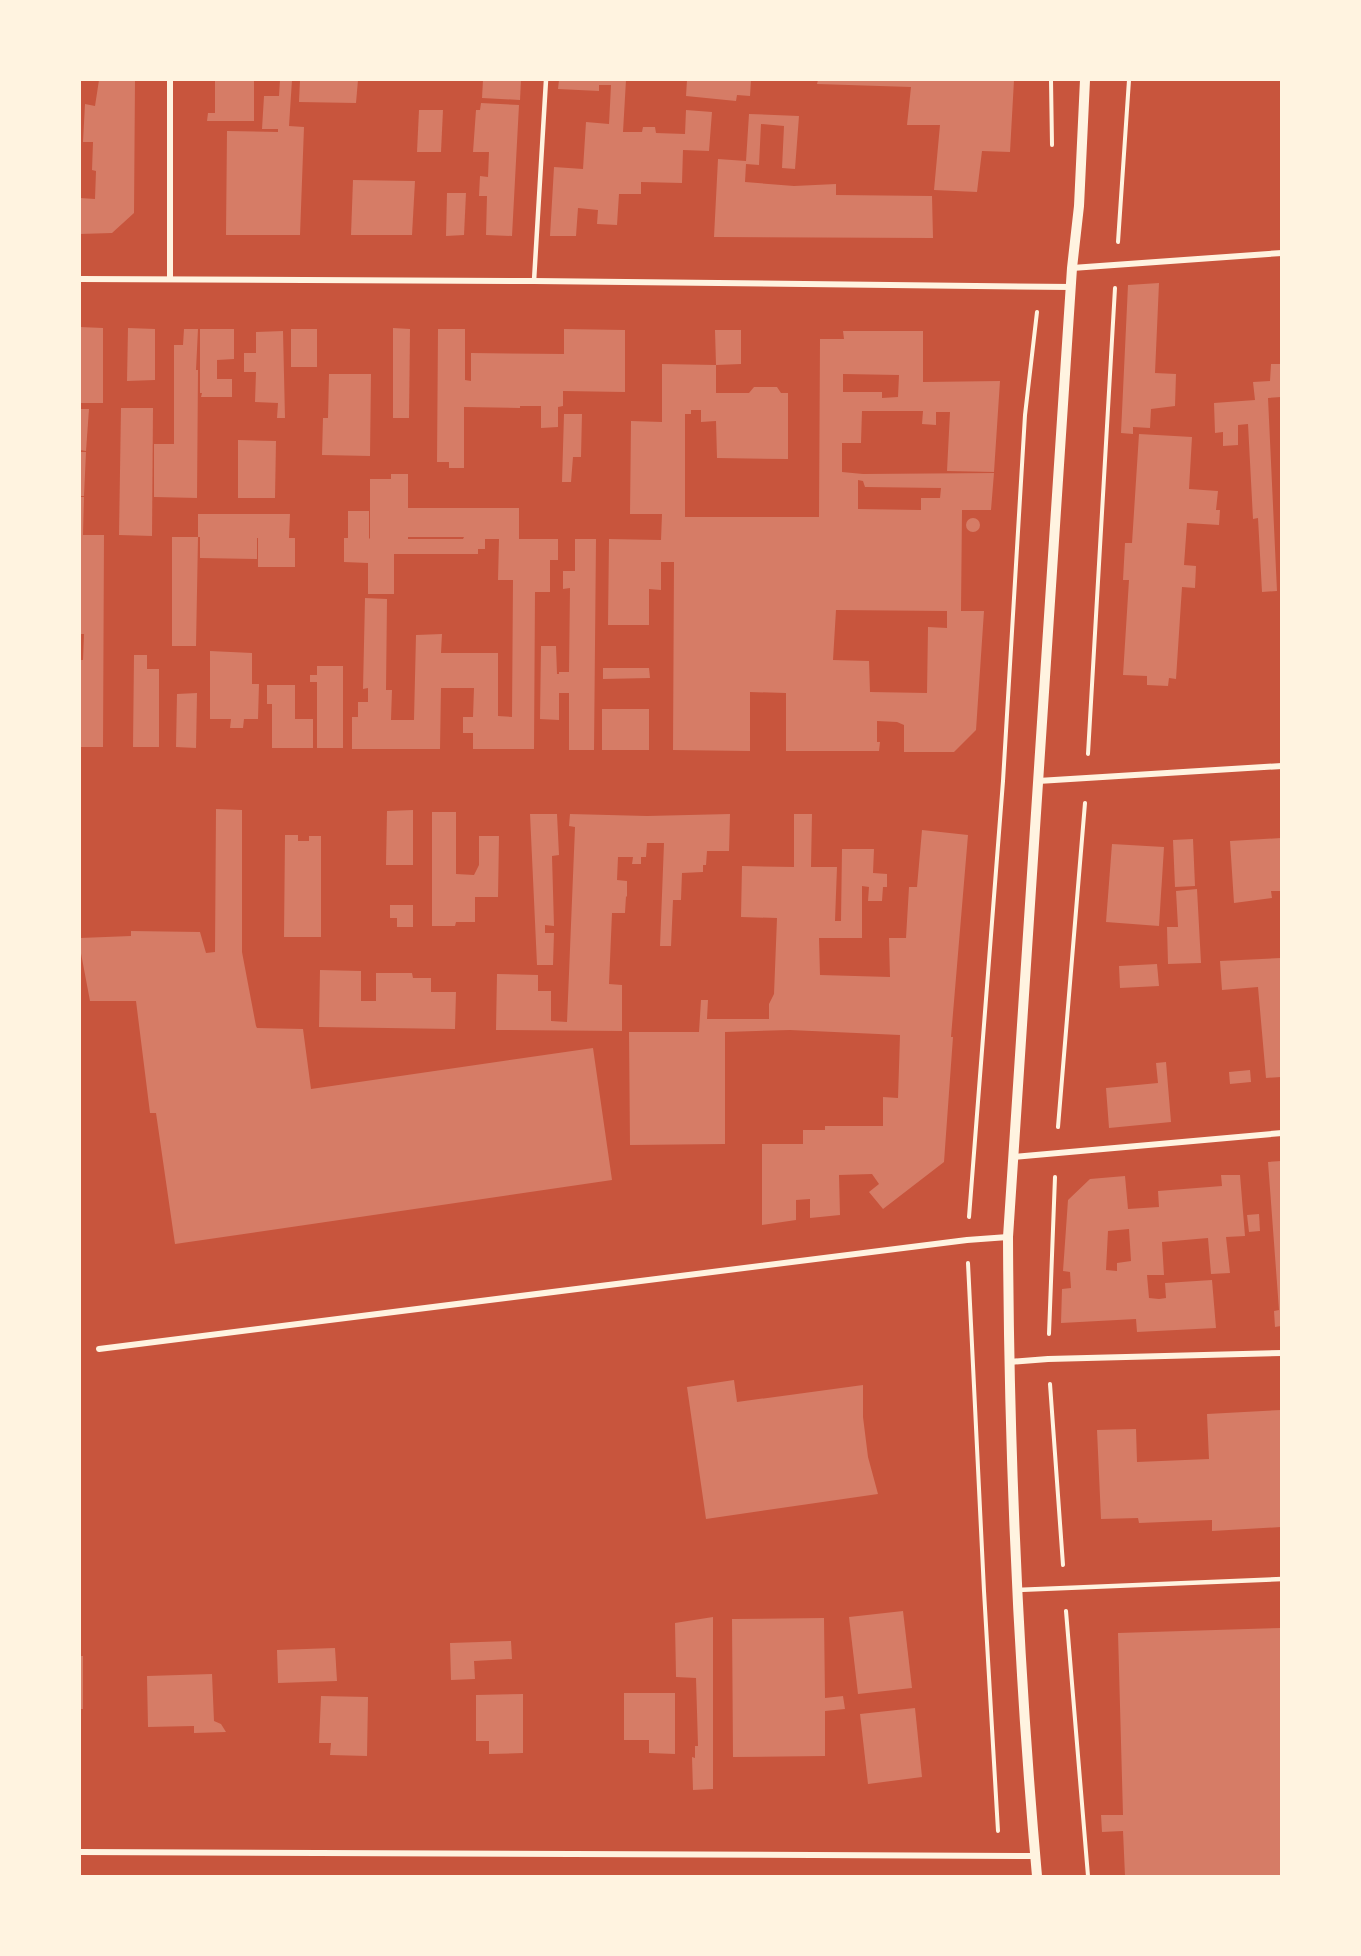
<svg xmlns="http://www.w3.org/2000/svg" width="1361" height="1956" font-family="Signika,sans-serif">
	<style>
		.building { fill: #d67c66; fill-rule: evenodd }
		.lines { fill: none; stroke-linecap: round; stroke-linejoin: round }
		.path { stroke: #fff3e0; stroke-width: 4 }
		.service { stroke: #fff3e0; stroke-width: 4.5 }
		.minor { stroke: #fff3e0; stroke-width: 6 }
		.tertiary { stroke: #fff3e0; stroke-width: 10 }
	</style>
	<rect width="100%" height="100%" fill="#c8553d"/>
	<g class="building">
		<polygon points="99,80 135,80 134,213 112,233 80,234 80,198 95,199 96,171 92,170 93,142 83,142 85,104 95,106"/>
		<polygon points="215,80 254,80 254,121 207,121 208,113 215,113"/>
		<polygon points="280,80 292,80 289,126 304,127 300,235 226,235 227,131 278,132 278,129 262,129 264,96 279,96"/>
		<polygon points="300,80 358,80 356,103 299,102"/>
		<polygon points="483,80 521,80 520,100 482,98"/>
		<polygon points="559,80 626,80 623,132 642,132 643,127 655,127 656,133 685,134 686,110 712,112 709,151 683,150 682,183 641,182 641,194 619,194 617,225 597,224 598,210 578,208 576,236 550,236 554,167 583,169 586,122 609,124 610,105 611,85 599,85 599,91 558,89"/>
		<polygon points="687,80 751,80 750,96 737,95 736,101 686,96"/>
		<polygon points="818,80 1014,80 1010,152 982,151 977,192 934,190 940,125 907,125 911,87 817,84"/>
		<polygon points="481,103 519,105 512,236 486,235 487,196 479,196 480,176 488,177 489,152 473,152 476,110 480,110"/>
		<polygon points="419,110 443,110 441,152 417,152"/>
		<polygon points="749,114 799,116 795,169 782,168 784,126 761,124 759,165 746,164 745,182 794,186 836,184 836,195 932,196 933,238 714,237 718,159 746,161"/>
		<polygon points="353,180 415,181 412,235 351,235"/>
		<polygon points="447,193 466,193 464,235 446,236"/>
		<polygon points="1159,283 1155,373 1176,374 1175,406 1151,409 1150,428 1133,427 1133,434 1121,433 1128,285"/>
		<polygon points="80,327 103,328 103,403 80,403"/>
		<polygon points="128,328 155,329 155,380 127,381"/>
		<polygon points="393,328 410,329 409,418 393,418"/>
		<polygon points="184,329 198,329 196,370 198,370 197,498 154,497 154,444 174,444 174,345 183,345"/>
		<polygon points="200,329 234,329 234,359 217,360 217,379 232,379 232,397 201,397 202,393 200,393"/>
		<rect x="291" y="329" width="26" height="38"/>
		<polygon points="438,329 465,329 465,380 471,381 471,353 564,354 564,329 625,330 625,392 563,391 563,406 558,407 558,427 541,428 541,406 520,406 520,408 464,407 464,468 449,468 449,462 437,462"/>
		<polygon points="715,330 741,330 741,364 716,365"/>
		<polygon points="283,331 285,418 277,418 278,403 255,402 256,372 244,372 244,353 256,353 256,332"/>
		<path d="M843,331H923V382L1000,381L994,472L947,471L950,412H936V425L922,424L923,411H862L861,443H842V472L863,474L994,473L991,510H962L961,611H984L976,730L954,752H904V725L897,722L877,721V742H880L879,751H786V693L750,692V751L673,750L674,562H661V590L649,589V625H608L609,539L661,540L662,514H630L631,421L662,422V364L716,365V393H749L754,387H777L781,393H788V459L717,458L716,421L701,422V410H691V414H685V517H819L820,339H844ZM843,374L899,375L898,397L882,398V392H843ZM858,480L863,481L865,487L941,488L940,498H921V510L858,509ZM836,610L947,611V628L928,627L927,693L870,692L869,661L833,660Z"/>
		<polygon points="1271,364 1281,364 1281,397 1268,398 1277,591 1262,592 1258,518 1253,519 1248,424 1238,425 1238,445 1223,446 1223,432 1215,433 1214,403 1255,400 1253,382 1270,381"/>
		<polygon points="329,374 371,374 370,456 322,455 323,418 328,418"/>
		<polygon points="121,408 153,408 152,536 119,535"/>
		<polygon points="80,409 89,409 86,451 80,450"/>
		<polygon points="564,414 582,414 581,457 573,457 571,482 562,482"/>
		<polygon points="1139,434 1192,437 1189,489 1218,491 1216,510 1220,510 1219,525 1187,523 1184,565 1196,566 1195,588 1182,587 1176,679 1169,678 1168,686 1147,685 1147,676 1123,675 1129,580 1123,580 1125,543 1132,543"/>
		<polygon points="238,440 276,441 275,498 238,498"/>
		<polygon points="80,452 86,452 84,496 80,496"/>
		<path d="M391,474H408V508H519V539H558V560H550V592H535L534,749H473V733H463V717H473L474,688H441L440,749H352V717H358V702H368V688L363,689L365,598L387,599L386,690H392L391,720H414L416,635L442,634L441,653H498V716L512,717L513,580H498L499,539H485V549H478V554H394V594H368V563L344,562V538H348V511H369V539L370,538V479H391ZM408,537H464L463,539H408Z"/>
		<polygon points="80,497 84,497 83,535 104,535 103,747 80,747 80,660 83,660 84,634 80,634"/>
		<polygon points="198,514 290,514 289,538 295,538 295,567 258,567 258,538 257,538 257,559 200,558 200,537 198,537 196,646 172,646 172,537 198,537"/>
		<circle cx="973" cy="525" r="7"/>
		<polygon points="575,539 596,539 594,750 569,750 569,693 559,693 559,720 540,719 541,646 556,646 557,674 559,674 559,672 569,672 570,588 563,589 563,571 575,571"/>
		<polygon points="210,651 252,653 252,684 259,684 258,719 244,719 243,728 230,728 231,719 210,719"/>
		<polygon points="134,655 147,655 147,669 159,669 159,747 133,747"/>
		<polygon points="317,666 343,666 343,748 317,748 317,682 310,682 310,675 317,675"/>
		<polygon points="603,668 649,668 650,678 603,679"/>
		<polygon points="267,685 295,685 295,719 313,719 313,748 272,748 272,704 267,704"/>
		<polygon points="197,693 196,748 176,747 177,694"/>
		<rect x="602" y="709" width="47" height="41"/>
		<polygon points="216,809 242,810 242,952 256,1026 257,1028 303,1029 311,1089 593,1048 612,1180 175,1244 156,1113 150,1113 136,1001 90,1001 80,948 80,938 131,936 131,931 200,932 206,953 215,952"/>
		<polygon points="413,810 413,865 386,865 387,811"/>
		<polygon points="432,812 456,812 456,874 474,875 479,865 479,836 499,836 498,897 475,897 475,922 456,922 455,926 432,926"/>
		<polygon points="530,814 557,814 559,855 552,856 554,926 545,925 545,933 554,933 553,965 537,965"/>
		<polygon points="570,814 647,816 730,814 729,851 707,851 706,865 703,865 703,872 682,873 681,900 673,900 671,946 660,946 664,843 647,843 646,857 641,857 641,864 632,864 633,857 618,857 617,880 627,881 627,897 626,896 625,913 612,913 609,984 622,985 622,1031 496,1030 497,974 538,975 538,991 551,991 551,1021 567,1022 575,827 569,826"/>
		<polygon points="794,814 812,814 811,867 837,867 835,921 841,921 842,849 874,849 873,873 887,874 887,887 883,887 882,901 868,901 869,887 862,886 862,938 819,938 820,975 890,977 889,938 906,938 909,887 917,887 922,830 968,835 951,1037 953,1037 944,1162 883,1209 869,1192 879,1184 872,1174 839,1175 840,1215 810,1218 810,1199 796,1200 796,1220 762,1225 762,1144 803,1144 803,1130 825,1130 825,1126 883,1126 883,1097 898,1098 900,1035 790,1030 725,1032 725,1144 630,1145 629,1032 699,1032 701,1000 708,1000 707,1019 769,1019 769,1004 774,994 777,918 741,917 742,866 794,867"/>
		<polygon points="285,835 298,835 298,841 309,841 309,836 321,836 321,937 284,937"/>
		<polygon points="1281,838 1281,891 1271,891 1272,898 1234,903 1230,841"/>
		<polygon points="1193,839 1195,886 1175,887 1173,840"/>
		<polygon points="1112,844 1164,847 1159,926 1106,922"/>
		<polygon points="1197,889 1201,963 1168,964 1167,927 1178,927 1176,891"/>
		<polygon points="390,905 413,905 413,927 397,927 397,918 390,918"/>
		<polygon points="1281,958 1281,1077 1266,1078 1258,987 1222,990 1220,961"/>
		<polygon points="1157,964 1159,986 1120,988 1119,966"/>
		<polygon points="320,970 361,971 361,1001 376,1001 376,973 412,973 413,978 431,978 431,992 456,992 455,1029 319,1027"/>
		<polygon points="1166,1062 1171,1122 1109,1128 1106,1088 1158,1083 1156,1063"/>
		<polygon points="1250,1070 1251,1082 1230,1084 1229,1072"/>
		<polygon points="1281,1161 1281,1326 1275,1327 1274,1311 1279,1310 1268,1162"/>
		<path d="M1221,1175H1240L1245,1236L1226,1237L1230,1273L1211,1274L1208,1238L1162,1242L1164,1275H1147L1149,1298L1159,1299L1166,1298L1165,1283L1212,1280L1216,1328L1137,1332L1136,1319L1061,1323L1062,1289L1071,1288L1070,1272L1063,1271L1068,1200L1090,1179L1125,1176L1128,1209L1159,1207L1158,1191L1222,1186ZM1129,1229L1131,1261L1117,1263V1271L1106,1270L1108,1231Z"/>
		<polygon points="1259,1214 1260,1231 1249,1232 1247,1215"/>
		<polygon points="734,1380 737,1402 863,1385 863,1417 868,1457 878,1494 706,1519 687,1387"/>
		<polygon points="1281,1410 1281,1527 1212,1531 1212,1520 1139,1523 1138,1518 1101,1519 1097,1430 1136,1429 1137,1462 1209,1459 1207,1414"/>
		<polygon points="903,1611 912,1688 858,1694 849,1617"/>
		<polygon points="713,1617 713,1789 693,1790 692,1757 695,1758 695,1746 698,1746 696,1678 676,1677 675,1623"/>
		<polygon points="824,1618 825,1698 843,1696 845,1709 825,1711 825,1756 733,1757 732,1619"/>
		<polygon points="1281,1628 1281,1876 1125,1876 1123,1831 1102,1832 1101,1815 1123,1815 1118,1633"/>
		<polygon points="511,1641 512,1659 474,1661 475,1679 451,1680 450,1643"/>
		<polygon points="335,1648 337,1681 278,1683 277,1650"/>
		<rect x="80" y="1656" width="3" height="53"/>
		<polygon points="212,1674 214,1721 221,1724 226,1732 194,1733 194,1726 148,1727 147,1676"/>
		<polygon points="624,1693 675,1693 675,1754 649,1753 649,1740 624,1740"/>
		<polygon points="523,1694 523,1753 489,1754 489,1741 476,1741 476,1695"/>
		<polygon points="321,1696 368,1697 367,1756 330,1755 331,1743 319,1743"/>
		<polygon points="915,1708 922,1777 868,1784 860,1714"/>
	</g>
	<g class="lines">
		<g class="path">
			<polyline points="1051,80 1052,145"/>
			<polyline points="1118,242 1129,80"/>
			<polyline points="1088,754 1115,288"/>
			<polyline points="1058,1127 1085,803"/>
			<polyline points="969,1217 1003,781 1025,415 1037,312"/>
			<polyline points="968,1263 984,1591 998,1831"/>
			<polyline points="1049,1334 1055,1177"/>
			<polyline points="1050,1384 1063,1565"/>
			<polyline points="1066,1611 1088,1876"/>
		</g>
		<g class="service">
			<polyline points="534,281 546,80"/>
			<polyline points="1017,1590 1282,1579"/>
		</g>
		<g class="minor">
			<polyline points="170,80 170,279"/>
			<polyline points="1072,268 1282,253"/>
			<polyline points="80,279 534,281 1072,287"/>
			<polyline points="1038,781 1282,766"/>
			<polyline points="1013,1157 1282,1133"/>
			<polyline points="99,1349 967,1240 1008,1237"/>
			<polyline points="1009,1362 1048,1359 1282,1353"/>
			<polyline points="80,1852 1035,1856"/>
		</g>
		<path class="tertiary" d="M1037,1876C1018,1664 1009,1450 1008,1237L1072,268L1079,206L1085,80"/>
	</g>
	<rect width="1361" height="1956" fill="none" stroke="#fff3e0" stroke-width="162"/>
</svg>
